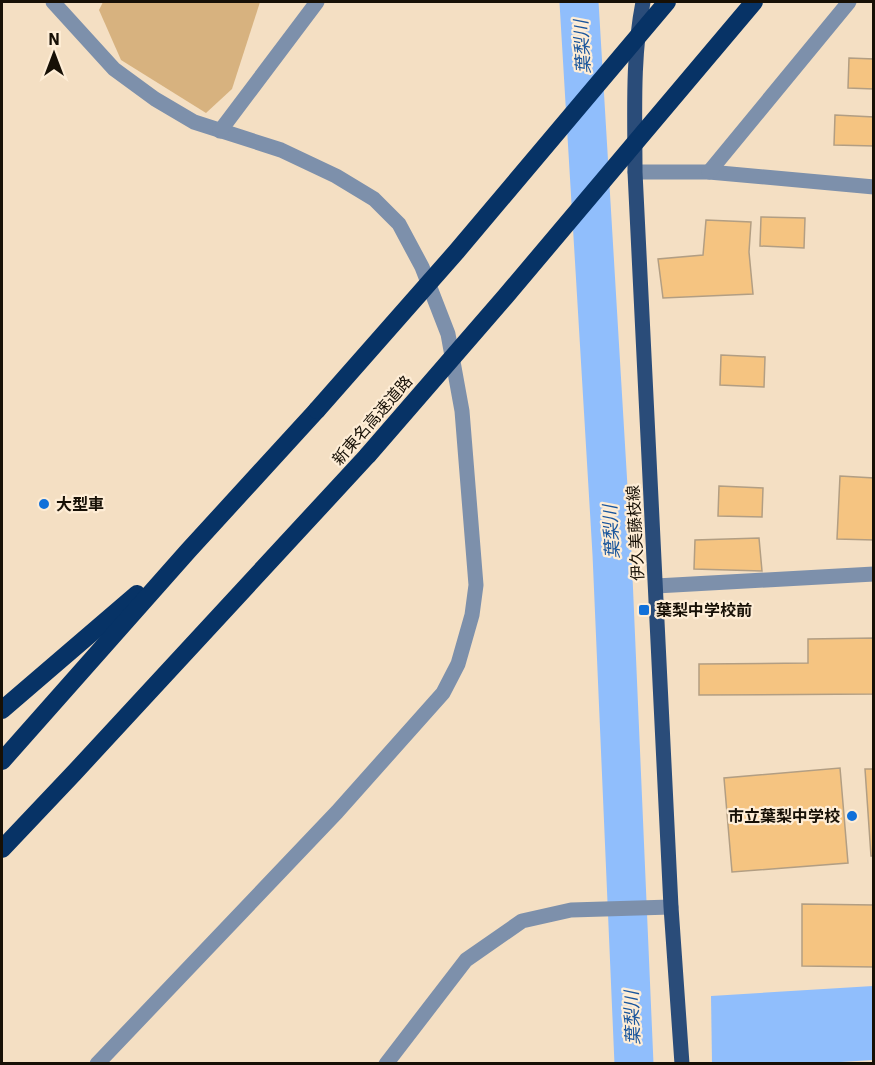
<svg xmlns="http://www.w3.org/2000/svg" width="875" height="1065" font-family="'IBM Plex Sans','Noto Sans JP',sans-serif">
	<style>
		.green { fill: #d7b27f }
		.water { fill: #90befc }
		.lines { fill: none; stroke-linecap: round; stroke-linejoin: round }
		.river { stroke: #90befc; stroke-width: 39 }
		.building { fill: #f5c481; stroke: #b29e83; stroke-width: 1.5 }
		.minor { stroke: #7d90ab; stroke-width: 15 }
		.major { stroke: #2a4c79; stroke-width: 15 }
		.highway { stroke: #073366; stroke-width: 18 }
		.highway-bridge { stroke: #073366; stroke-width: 18 }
		.poi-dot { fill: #1170d9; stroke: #feedd6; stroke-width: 2 }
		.labels { text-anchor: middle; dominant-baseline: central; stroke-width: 4.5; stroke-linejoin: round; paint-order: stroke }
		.street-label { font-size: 16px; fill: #171006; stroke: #feedd6 }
		.poi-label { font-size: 16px; font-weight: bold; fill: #171006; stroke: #feedd6; text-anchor: start }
		.water-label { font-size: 18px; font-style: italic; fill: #19559c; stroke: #feedd6 }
	</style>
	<rect width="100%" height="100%" fill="#f4dfc3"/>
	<polygon class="green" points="103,2 260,2 232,89 206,113 121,60 99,10"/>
	<polygon class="water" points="873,986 873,1060 808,1064 712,1063 711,996"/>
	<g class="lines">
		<polyline class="river" points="579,2 612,554 634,1064"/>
	</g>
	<g class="building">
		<polygon points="849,58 874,59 874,89 848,88"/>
		<polygon points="835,115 874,117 874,146 834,145"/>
		<polygon points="761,217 805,218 804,248 760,246"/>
		<polygon points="706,220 751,222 749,252 753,294 663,298 658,259 703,255"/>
		<polygon points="721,355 765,357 764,387 720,385"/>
		<polygon points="840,476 874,478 874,540 837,539"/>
		<polygon points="719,486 763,488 762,517 718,516"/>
		<polygon points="759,538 762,571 694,569 695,540"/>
		<polygon points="874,638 874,694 699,695 699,664 808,663 808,639"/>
		<polygon points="840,768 848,863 732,872 724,778"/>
		<polygon points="865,769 874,769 874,856 871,856"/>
		<polygon points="802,904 874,905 874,967 802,966"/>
	</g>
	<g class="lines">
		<g class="minor">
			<polyline points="53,2 114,69 155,99 194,122 281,150 336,176 374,199 399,224 422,267 448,334 462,411 476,585 472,615 458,664 443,693 337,812 97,1064"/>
			<polyline points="220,131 317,2"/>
			<polyline points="635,172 709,172 874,187"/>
			<polyline points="709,172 849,2"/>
			<polyline points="656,586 874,574"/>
			<polyline points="386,1064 466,960 522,921 571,910 671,907"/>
		</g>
		<path class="major" d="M643,2C632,58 635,115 635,172L671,907L682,1064"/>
		<g class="highway">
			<polyline points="2,710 137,594"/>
			<polyline points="2,761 188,551 317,410"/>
			<polyline points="2,849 74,773 368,455"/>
		</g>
		<g class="highway-bridge">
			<polyline points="317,410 457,251 667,2"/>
			<polyline points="368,455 505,297 754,2"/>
		</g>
	</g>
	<g class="poi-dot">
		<circle cx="44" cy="504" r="6"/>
		<rect x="638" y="604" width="12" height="12" rx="3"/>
		<circle cx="852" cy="816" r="6"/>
	</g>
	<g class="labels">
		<g class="street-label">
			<text transform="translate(372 420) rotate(-49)">新東名高速道路</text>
			<text transform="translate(635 533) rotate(-93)">伊久美藤枝線</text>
		</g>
		<g class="poi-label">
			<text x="56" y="504">大型車</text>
			<text x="656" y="610">葉梨中学校前</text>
			<text x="840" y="816" text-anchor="end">市立葉梨中学校</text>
		</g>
		<g class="water-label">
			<text transform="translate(582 47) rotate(-93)">葉梨川</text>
			<text transform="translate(611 532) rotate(-93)">葉梨川</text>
			<text transform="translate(632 1018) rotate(-92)">葉梨川</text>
		</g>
	</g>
	<rect width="875" height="1065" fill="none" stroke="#171006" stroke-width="6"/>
	<g transform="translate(54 54)" stroke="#feedd6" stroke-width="4.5" paint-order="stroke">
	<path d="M0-4.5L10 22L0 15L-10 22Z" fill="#171006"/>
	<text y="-9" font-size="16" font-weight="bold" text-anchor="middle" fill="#171006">N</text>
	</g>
</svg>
